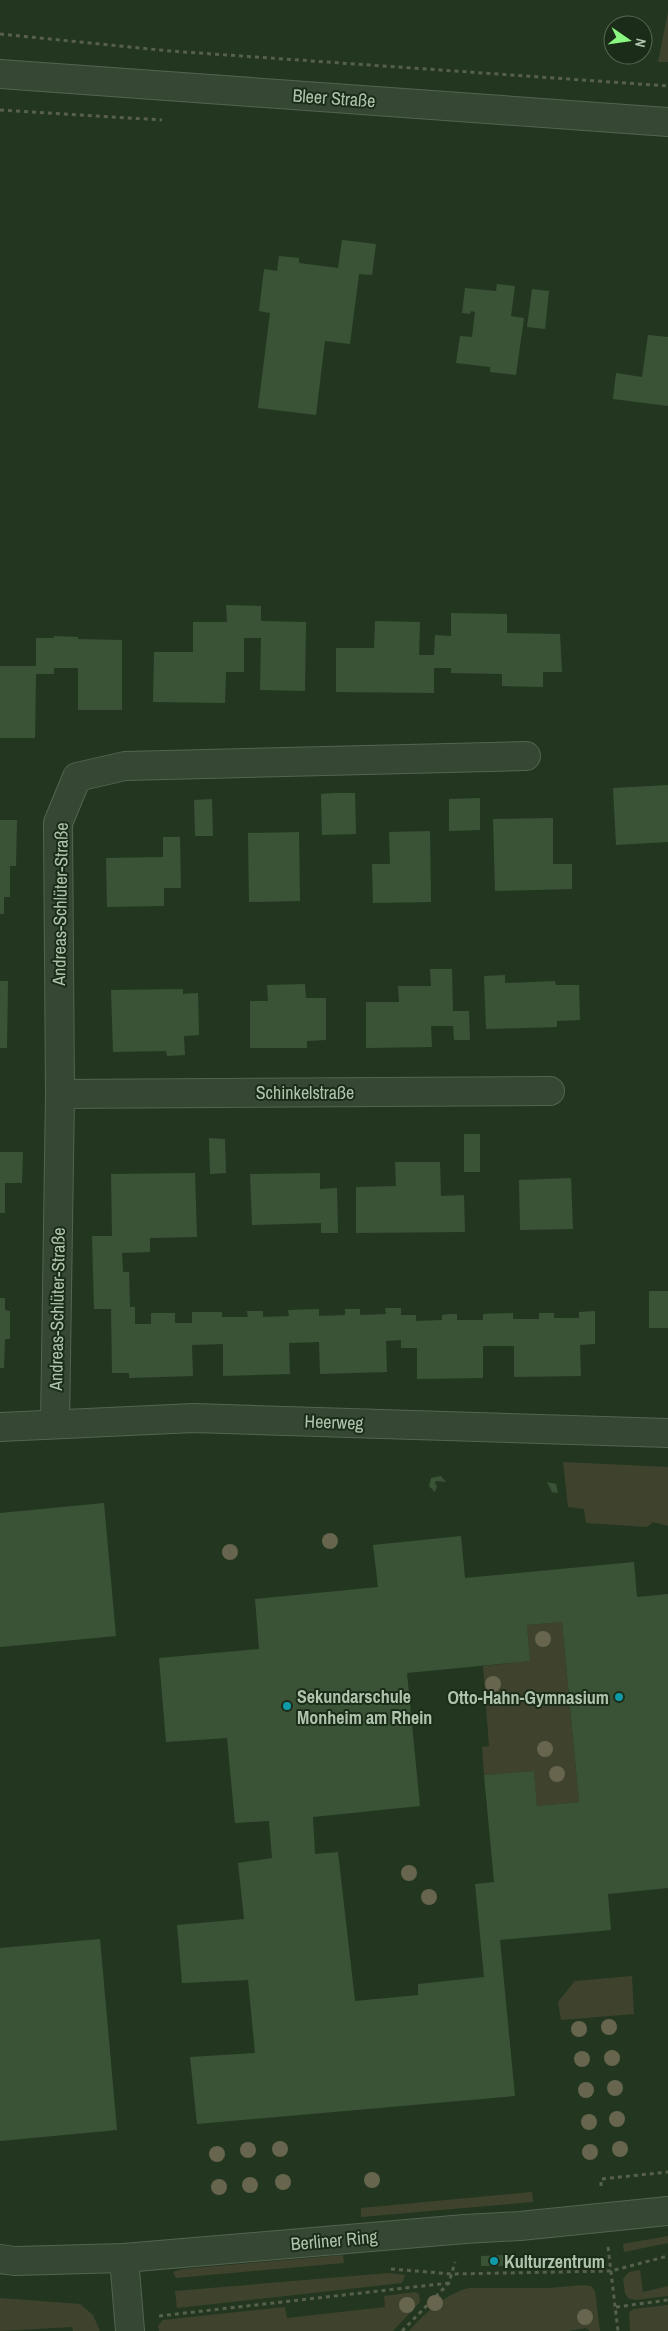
<svg xmlns="http://www.w3.org/2000/svg" width="668" height="2331" font-family="'Archivo Narrow',sans-serif">
	<style>
		.green { fill: #3f432d }
		.building { fill: #3a5337; fill-rule: evenodd }
		.lines { fill: none; stroke-linecap: round; stroke-linejoin: round }
		.minor-casing { stroke: #536551; stroke-width: 30 }
		.path { stroke: #56604a; stroke-width: 3; stroke-dasharray: 4 4; stroke-linecap: butt }
		.minor { stroke: #364733; stroke-width: 28 }
		.tree { fill: #67654e }
		.culture-dot { fill: #0f9aa8; stroke: #1b2c19; stroke-width: 2 }
		.labels { text-anchor: middle; dominant-baseline: central; stroke-width: 4; stroke-linejoin: round; paint-order: stroke }
		.street-label { font-size: 18px; fill: #afc4ad; stroke: #1b2c19 }
		.poi-label { font-size: 18px; font-weight: bold; fill: #afc4ad; stroke: #1b2c19; text-anchor: start }
	</style>
	<rect width="100%" height="100%" fill="#233720"/>
	<g class="green">
		<polygon points="668,12 668,62 658,62"/>
		<polygon points="563,1462 668,1467 668,1526 653,1522 647,1527 586,1523 584,1509 568,1507"/>
		<polygon points="562,1622 579,1802 537,1806 534,1771 484,1775 482,1747 489,1746 483,1666 530,1661 527,1625"/>
		<polygon points="632,1976 634,2014 561,2020 558,2002 575,1981"/>
		<polygon points="532,2192 533,2202 361,2217 361,2208"/>
		<polygon points="668,2236 668,2243 624,2252 623,2244"/>
		<polygon points="343,2255 344,2263 176,2278 173,2272 183,2269"/>
		<polygon points="640,2270 643,2292 668,2286 668,2296 635,2300 628,2298 625,2293 623,2279 629,2272"/>
		<polygon points="389,2273 405,2275 402,2283 177,2308 175,2291"/>
		<path d="M582,2285L591,2286L595,2291L600,2331H590L586,2328L568,2331H409C425,2313 445,2294 469,2288H550Z"/>
		<polygon points="415,2292 419,2294 420,2302 393,2331 159,2331 158,2326 163,2320 285,2307 287,2318 385,2307 384,2296"/>
		<polygon points="0,2298 80,2304 93,2315 100,2331 73,2331 72,2327 0,2331"/>
		<polygon points="668,2305 668,2331 630,2331 629,2312 634,2309"/>
	</g>
	<g class="building">
		<polygon points="342,240 376,244 372,275 359,274 350,344 325,341 316,415 258,408 270,313 259,311 264,269 277,271 279,256 299,258 299,263 338,268"/>
		<polygon points="497,284 515,286 511,316 524,318 516,375 490,372 490,367 456,363 460,336 472,337 475,312 471,311 470,314 462,313 465,288 496,291"/>
		<polygon points="532,289 549,291 545,329 527,327"/>
		<polygon points="648,335 668,337 668,406 613,399 616,373 642,377"/>
		<polygon points="226,605 261,606 261,621 306,622 305,691 260,690 261,638 244,638 244,672 226,672 225,703 153,702 154,652 193,652 193,622 227,622"/>
		<polygon points="451,613 507,614 507,633 560,634 562,672 543,672 543,687 502,686 502,674 451,673 451,668 434,668 434,693 336,692 336,648 374,648 375,621 420,622 419,655 434,655 435,635 451,636"/>
		<polygon points="54,636 78,637 78,639 122,640 122,710 78,710 78,668 54,668 54,674 36,674 35,738 0,738 0,666 36,666 36,638 54,638"/>
		<polygon points="668,785 668,842 616,845 613,788"/>
		<polygon points="333,793 355,793 356,834 322,835 321,794"/>
		<polygon points="480,798 480,830 449,831 449,799"/>
		<polygon points="212,799 213,836 195,836 194,800"/>
		<polygon points="553,818 553,864 572,864 572,889 495,891 493,819"/>
		<polygon points="0,820 17,820 16,866 10,866 10,897 4,897 4,914 0,914"/>
		<polygon points="430,831 431,902 373,903 372,864 390,864 389,832"/>
		<polygon points="299,832 300,901 249,902 248,833"/>
		<polygon points="163,837 180,837 181,888 164,888 164,906 107,907 106,858 163,857"/>
		<polygon points="430,969 452,969 453,1011 469,1011 470,1040 454,1040 453,1026 431,1026 432,1047 366,1048 366,1002 399,1002 398,986 431,986"/>
		<polygon points="505,975 505,983 555,981 556,985 579,985 580,1020 557,1021 557,1027 486,1029 484,976"/>
		<polygon points="0,981 8,981 7,1048 0,1048"/>
		<polygon points="305,984 306,998 326,998 326,1040 307,1041 307,1048 250,1048 250,1001 268,1001 267,985"/>
		<polygon points="183,989 183,994 198,993 199,1035 184,1036 185,1055 167,1056 166,1051 113,1052 111,990"/>
		<rect x="464" y="1134" width="16" height="38"/>
		<polygon points="209,1138 225,1139 226,1173 210,1174"/>
		<polygon points="0,1152 23,1152 22,1183 5,1183 5,1213 0,1213"/>
		<polygon points="395,1162 440,1162 441,1196 464,1195 465,1232 356,1233 356,1187 396,1186"/>
		<polygon points="195,1173 197,1237 150,1238 150,1252 122,1253 123,1272 129,1272 130,1307 135,1307 135,1324 151,1324 151,1313 175,1313 175,1323 192,1323 192,1312 222,1312 222,1317 248,1317 247,1311 263,1311 263,1317 289,1316 288,1310 319,1309 319,1316 345,1315 345,1309 360,1309 360,1315 386,1314 385,1308 401,1308 401,1315 416,1315 416,1321 442,1320 442,1315 449,1314 457,1314 457,1320 483,1320 483,1314 513,1313 513,1319 539,1319 539,1313 554,1313 554,1318 579,1318 579,1312 595,1311 595,1344 580,1345 581,1376 514,1377 514,1346 483,1346 483,1378 417,1379 417,1348 401,1348 401,1340 386,1341 387,1372 320,1374 319,1342 289,1343 290,1374 223,1376 223,1344 192,1345 193,1376 129,1378 129,1373 112,1373 111,1309 94,1309 92,1236 112,1236 111,1174"/>
		<polygon points="320,1173 320,1189 337,1188 338,1233 321,1233 321,1223 252,1225 250,1174"/>
		<polygon points="571,1178 573,1229 520,1230 519,1180"/>
		<rect x="649" y="1291" width="19" height="37"/>
		<polygon points="0,1298 5,1298 5,1310 10,1311 10,1339 5,1339 4,1368 0,1368"/>
		<polygon points="441,1476 446,1482 436,1481 435,1484 437,1486 435,1492 429,1486 431,1478"/>
		<polygon points="547,1482 556,1484 558,1493 552,1492"/>
		<polygon points="104,1503 116,1636 0,1647 0,1513"/>
		<path d="M461,1536L465,1578L634,1562L637,1597L668,1594V1888L608,1894L611,1930L500,1940L515,2096L197,2124L190,2057L255,2053L248,1980L182,1983L177,1925L244,1919L238,1863L272,1858L269,1821L235,1823L227,1738L166,1742L159,1658L259,1649L255,1599L378,1587L373,1545ZM562,1622L579,1802L537,1806L534,1771L484,1775L494,1882L475,1884L484,1977L418,1984V1995L355,2001L338,1852L315,1854L313,1817L420,1806L407,1673L530,1661L527,1625Z"/>
		<polygon points="100,1939 117,2130 0,2141 0,1948"/>
		<polygon points="506,2255 507,2266 481,2266 481,2256"/>
	</g>
	<g class="lines">
		<defs>
			<g id="minor">
				<polyline points="0,74 668,122"/>
				<polyline points="60,1094 550,1091"/>
				<polyline points="55,1424 60,1094 58,823 77,777 125,766 526,756"/>
				<polyline points="0,1427 194,1418 668,1433"/>
				<polyline points="124,2258 130,2331"/>
				<polyline points="0,2259 15,2261 124,2258 465,2229 520,2226 668,2211"/>
			</g>
		</defs>
		<use href="#minor" class="minor-casing"/>
		<g class="path">
			<polyline points="0,34 170,51 668,86"/>
			<polyline points="0,110 162,120"/>
			<polyline points="601,2186 601,2179 668,2172"/>
			<polyline points="608,2247 618,2331"/>
			<polyline points="391,2269 452,2274 611,2271 668,2256"/>
			<polyline points="616,2307 668,2300"/>
			<polyline points="159,2316 449,2283"/>
			<polyline points="402,2331 449,2283 455,2262"/>
		</g>
		<use href="#minor" class="minor"/>
	</g>
	<g class="tree">
		<circle cx="330" cy="1541" r="8"/>
		<circle cx="230" cy="1552" r="8"/>
		<circle cx="543" cy="1639" r="8"/>
		<circle cx="493" cy="1684" r="8"/>
		<circle cx="545" cy="1749" r="8"/>
		<circle cx="557" cy="1774" r="8"/>
		<circle cx="409" cy="1873" r="8"/>
		<circle cx="429" cy="1897" r="8"/>
		<circle cx="609" cy="2027" r="8"/>
		<circle cx="579" cy="2029" r="8"/>
		<circle cx="612" cy="2058" r="8"/>
		<circle cx="582" cy="2059" r="8"/>
		<circle cx="615" cy="2088" r="8"/>
		<circle cx="586" cy="2090" r="8"/>
		<circle cx="617" cy="2119" r="8"/>
		<circle cx="589" cy="2122" r="8"/>
		<circle cx="280" cy="2149" r="8"/>
		<circle cx="620" cy="2149" r="8"/>
		<circle cx="248" cy="2150" r="8"/>
		<circle cx="590" cy="2152" r="8"/>
		<circle cx="217" cy="2154" r="8"/>
		<circle cx="372" cy="2180" r="8"/>
		<circle cx="283" cy="2182" r="8"/>
		<circle cx="250" cy="2185" r="8"/>
		<circle cx="219" cy="2187" r="8"/>
		<circle cx="435" cy="2303" r="8"/>
		<circle cx="407" cy="2305" r="8"/>
		<circle cx="585" cy="2317" r="8"/>
	</g>
	<g class="culture-dot">
		<circle cx="619" cy="1697" r="5"/>
		<circle cx="287" cy="1706" r="5"/>
		<circle cx="494" cy="2261" r="5"/>
	</g>
	<g class="labels">
		<g class="street-label">
			<text transform="translate(334 98) rotate(4)">Bleer Straße</text>
			<text transform="translate(60 904) rotate(-89)">Andreas-Schlüter-Straße</text>
			<text x="305" y="1092">Schinkelstraße</text>
			<text transform="translate(57 1309) rotate(-89)">Andreas-Schlüter-Straße</text>
			<text transform="translate(334 1422) rotate(2)">Heerweg</text>
			<text transform="translate(334 2240) rotate(-5)">Berliner Ring</text>
		</g>
		<g class="poi-label">
			<text x="297" y="1696">Sekundarschule<tspan x="297" dy="21">Monheim am Rhein</tspan></text>
			<text x="609" y="1697" text-anchor="end">Otto-Hahn-Gymnasium</text>
			<text x="504" y="2261">Kulturzentrum</text>
		</g>
	</g>
	<g transform="translate(628 40) rotate(103)"><circle r="24" fill="#1b2c19" stroke="#566954"/>
	<path d="M0-4L9 19L0 12L-9 19Z" fill="#8af780"/>
	<text y="-8" font-size="14" font-weight="bold" text-anchor="middle" fill="#afc4ad">N</text>
	</g>
</svg>
